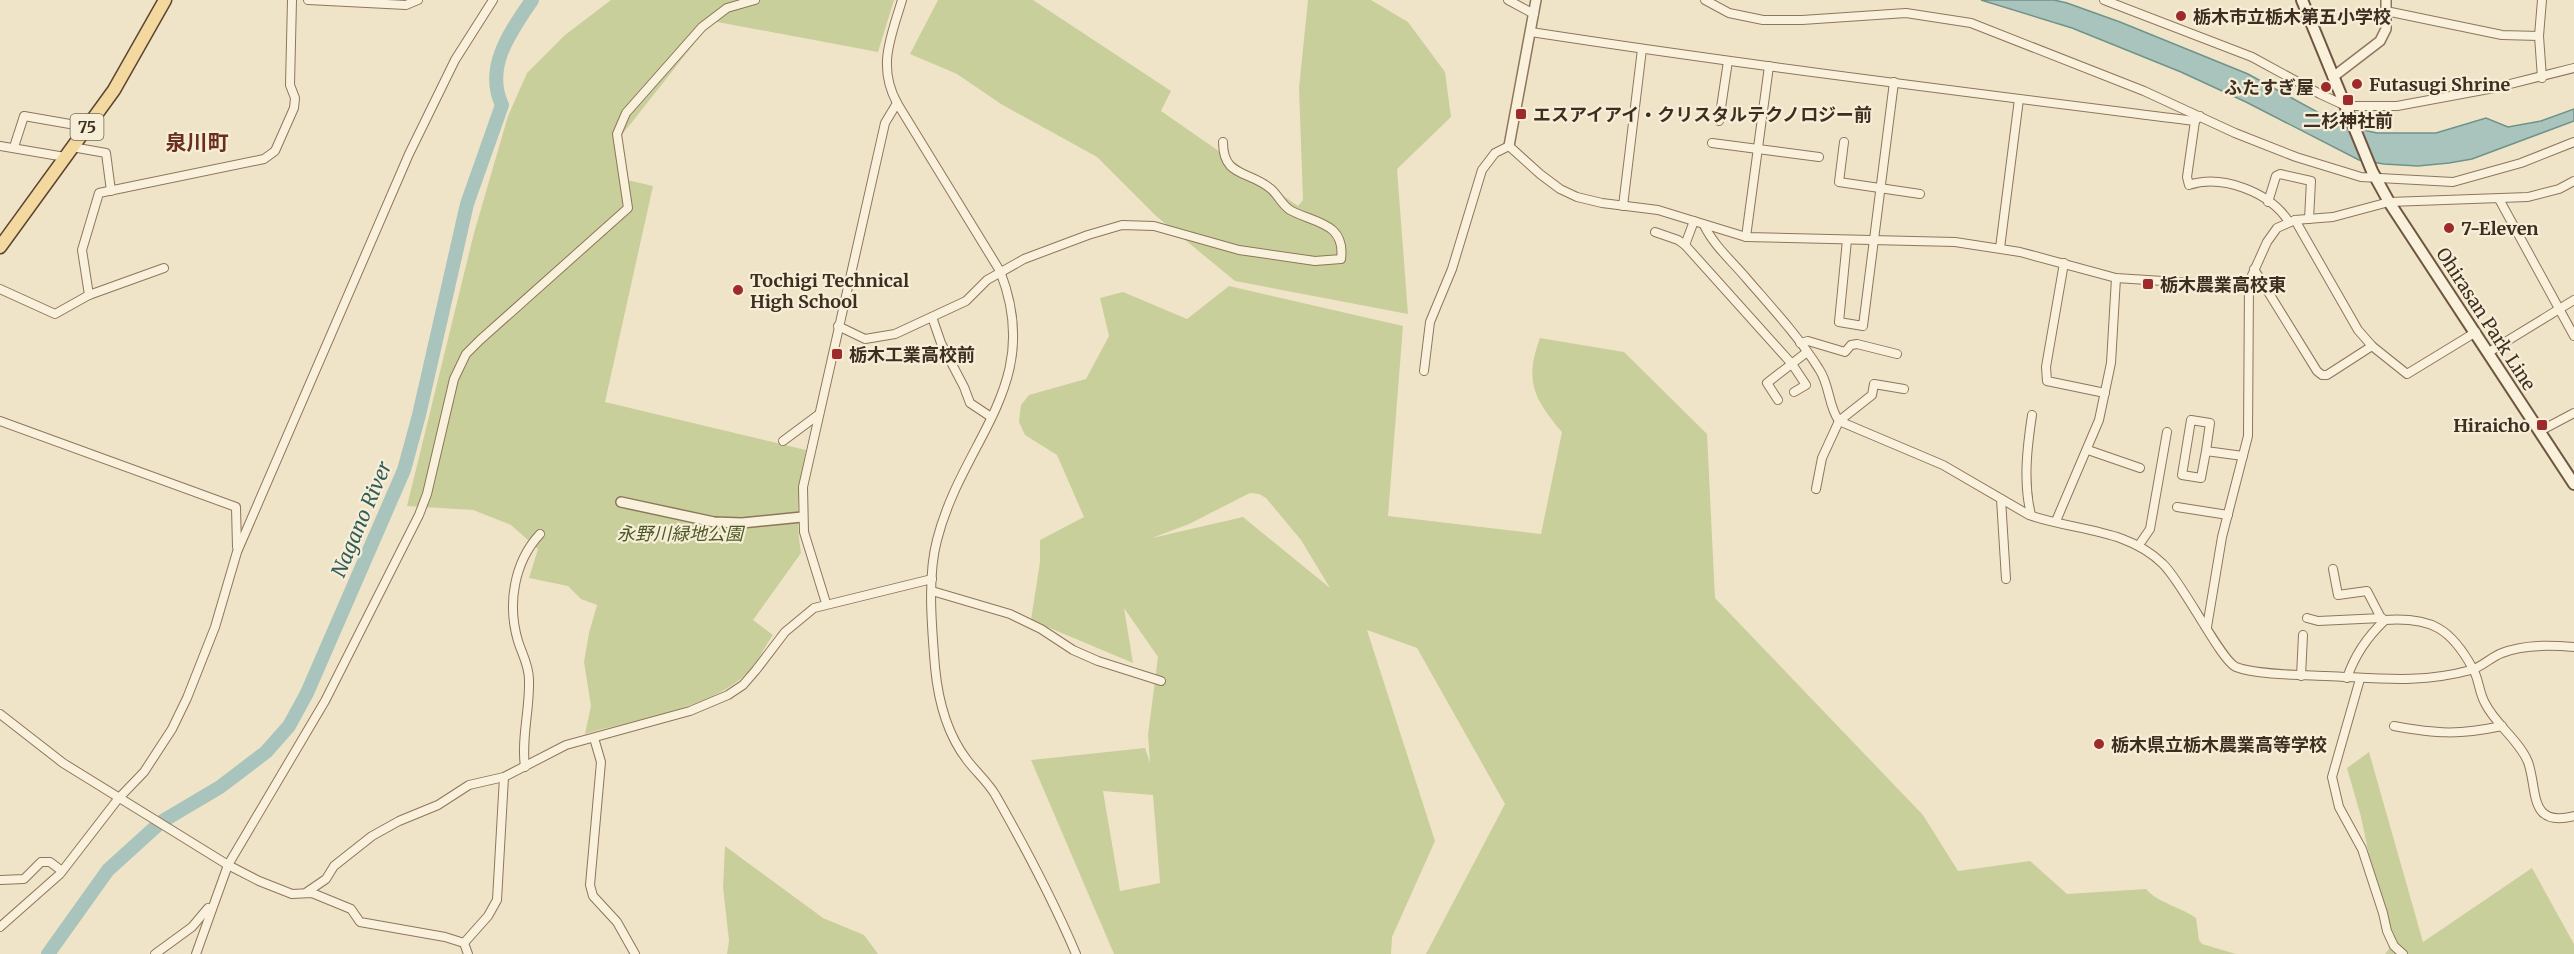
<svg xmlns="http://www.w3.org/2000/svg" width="2574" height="954" font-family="Merriweather,'Noto Sans JP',serif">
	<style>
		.green { fill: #c9cf9b; fill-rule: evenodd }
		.water { fill: #a9c4bc; stroke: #6f938a; stroke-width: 1.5 }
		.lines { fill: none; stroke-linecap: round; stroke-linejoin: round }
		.river { stroke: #a9c4bc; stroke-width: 14 }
		.minor-casing { stroke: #8d765c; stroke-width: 10 }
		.tertiary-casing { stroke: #8d765c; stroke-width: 12 }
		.secondary-casing { stroke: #6f573f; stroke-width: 14 }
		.primary-casing { stroke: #5b4430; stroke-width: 15 }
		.minor { stroke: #faf1dc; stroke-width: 8 }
		.tertiary { stroke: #faf1dc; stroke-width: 9 }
		.secondary { stroke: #faf1dc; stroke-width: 10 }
		.primary { stroke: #f3d9a0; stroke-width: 12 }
		.poi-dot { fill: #9e2a2b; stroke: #f7eed8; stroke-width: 2 }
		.labels { text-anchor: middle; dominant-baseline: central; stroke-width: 4.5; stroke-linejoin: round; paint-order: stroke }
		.shield { fill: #f7eed8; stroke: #756857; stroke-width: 1.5 }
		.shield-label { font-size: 16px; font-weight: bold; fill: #3d2e20 }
		.poi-label { font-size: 18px; font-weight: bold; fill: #3d2e20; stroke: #f7eed8; text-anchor: start }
		.street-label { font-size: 18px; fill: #3d2e20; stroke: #f7eed8 }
		.park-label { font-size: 18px; font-style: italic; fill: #4d5a26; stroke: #f7eed8 }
		.water-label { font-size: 20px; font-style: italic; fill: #2f5d5a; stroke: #f7eed8 }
		.quarter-label { font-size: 21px; font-weight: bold; fill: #6b2e1e; stroke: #f7eed8 }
	</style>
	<rect width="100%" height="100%" fill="#f0e4c8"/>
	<g class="green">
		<path d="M611,0H894L878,52L712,21L621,136L627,180L653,186L605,402L806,450C799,486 795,517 801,553L753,620L773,635C765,646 759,660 750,670C716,708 633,720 585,734L591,706L584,662L589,633L597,605L581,599L568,586L529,578L538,549L511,525L473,510L407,506L474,233L508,116L527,73L565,35Z"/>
		<polygon points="938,0 1033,0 1171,91 1161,111 1298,206 1303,200 1299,88 1308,0 1371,0 1408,22 1445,72 1451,117 1397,169 1408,314 1235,281 1156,216 1097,157 1001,104 957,74 910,54"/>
		<path d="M1229,286L1403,326L1388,516L1541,534L1562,432C1534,399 1524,381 1540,338L1624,352L1707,434L1715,598L1923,815L1958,871L2030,861L2067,894L2146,889C2158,903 2181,907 2196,918L2199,940L2202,944L2236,954H1426L1505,804L1417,648L1367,630L1435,841L1392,937L1391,954H1114L1031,760L1145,748L1150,763L1148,735L1158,657L1124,608L1133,663L1031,620L1040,562V540L1084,517L1057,455L1025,435L1019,422L1021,405L1029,395L1086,379L1109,336L1100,298L1123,292L1187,319ZM1250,493L1259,494L1266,498L1301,540L1330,588L1243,517L1152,538L1189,524ZM1103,791L1153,795L1160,883L1120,891Z"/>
		<polygon points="2369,752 2423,942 2532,868 2574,944 2574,954 2385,954 2389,949 2361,817 2347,768"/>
		<polygon points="725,846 823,918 864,935 878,954 727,954 729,941 723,887"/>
	</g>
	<polygon class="water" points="1981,0 2054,0 2067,3 2120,22 2248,74 2341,125 2377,133 2436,133 2486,118 2508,127 2541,121 2574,109 2574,121 2472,159 2449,163 2418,166 2384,164 2359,160 2246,102 2181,72 2072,28"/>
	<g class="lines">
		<path class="river" d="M48,954L108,870L161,822L220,787L266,752L289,726L307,693L404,470L419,415L467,204L502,105C484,67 511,31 532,0"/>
		<defs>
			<g id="minor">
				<polyline points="308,0 406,5 418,0"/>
				<path d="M902,0C891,37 877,66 897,103L1000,271C1045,385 963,438 937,540C927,577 932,629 935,667C938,699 947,734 967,760C976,772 989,783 996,796C1025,847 1053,900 1076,954"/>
				<polyline points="1508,0 1534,14"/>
				<polyline points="1705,0 1729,13 1763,20 1802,20 1906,13 1971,23 2144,91 2235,133 2296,157 2361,177 2453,182 2521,163 2574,142"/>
				<polyline points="2104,0 2252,57 2320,94 2346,106 2397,106 2494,88 2574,68"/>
				<polyline points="2386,11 2502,35 2539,36"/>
				<path d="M1531,32C1752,66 1973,93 2195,121L2200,116"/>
				<polyline points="2542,78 2539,36 2542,0"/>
				<polyline points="1719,121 1728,61"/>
				<path d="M2195,121L2187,177L2189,185C2222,174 2270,192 2289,222"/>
				<polyline points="1844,142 1839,182 1920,194"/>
				<polyline points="1712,143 1819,157"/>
				<polyline points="0,146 65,157"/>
				<polyline points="14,147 24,116 87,127"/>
				<polyline points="72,147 106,153 111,191"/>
				<polyline points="2499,199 2574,336"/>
				<polyline points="2268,202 2276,176 2280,174 2311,181 2309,219"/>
				<polyline points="1623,206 1642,49"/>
				<polyline points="2295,220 2358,330 2372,346 2407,374 2476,332"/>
				<path d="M1704,225C1714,246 1732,261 1747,279C1772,308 1799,337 1819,369C1830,385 1828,406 1839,421L1943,465L2029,515C2074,531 2127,528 2163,564C2183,583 2221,661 2236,667C2256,675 2304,675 2326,676C2378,678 2419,684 2471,670C2482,667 2491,657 2502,653C2524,644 2551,645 2574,647"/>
				<polyline points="1655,232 1678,240 1685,245 1792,364 1806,385 1794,392"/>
				<polyline points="1746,237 1769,66"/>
				<polyline points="1847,240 1839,322 1863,326 1894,82"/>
				<polyline points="1685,245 1694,221"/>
				<polyline points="2000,248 2019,99"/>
				<polyline points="2064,263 2046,367 2047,381 2105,393"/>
				<polyline points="2254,269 2317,371 2322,375 2327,375 2372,346"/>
				<polyline points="0,289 55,314 89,295 164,268"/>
				<polyline points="89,295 82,250 99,193 264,159 275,151 294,108 295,98 290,85 292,0"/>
				<polyline points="932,317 941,343 964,387 970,403 991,417"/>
				<path d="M838,326L865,339L895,334L966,301L987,280L1024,259L1088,235L1122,225L1154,226L1239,250L1315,261L1341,259C1346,222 1313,223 1290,210C1282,205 1278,195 1271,189C1249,170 1223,178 1223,142"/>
				<polyline points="1800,343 1808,341 1845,352 1851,345 1857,344 1897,354"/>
				<polyline points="2489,352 2574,300"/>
				<polyline points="1424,371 1430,322 1452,269 1482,170 1495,153 1509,146 1540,174 1560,189 1577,197 1602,203 1658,210 1746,237 1955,242 2020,252 2116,278 2226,285 2249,282"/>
				<polyline points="1778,400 1767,383 1807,352"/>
				<polyline points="0,421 236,507 237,547"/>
				<polyline points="2540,431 2574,413"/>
				<polyline points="783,441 818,415"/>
				<polyline points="2088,450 2140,468"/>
				<polyline points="2206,451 2210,423 2191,420 2182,475 2201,478 2206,451 2243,456"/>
				<polyline points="1816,489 1822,458 1839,421 1872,395 1874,384 1904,389"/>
				<polyline points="2001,499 2006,579"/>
				<polyline points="2177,507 2228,515"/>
				<path d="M2031,515C2023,482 2027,448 2032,415"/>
				<polyline points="2056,521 2099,420 2111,363 2116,278"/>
				<polyline points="2139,545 2150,529 2167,432"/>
				<polyline points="2333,569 2338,595 2367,591 2380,616"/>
				<polyline points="932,591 1010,614 1041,629 1073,650 1098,661 1161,681"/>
				<polyline points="826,603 804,532 803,487 885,123 897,103"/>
				<polyline points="2307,618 2318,621 2382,618"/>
				<polyline points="2207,627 2222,537 2248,436 2249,282 2267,242 2277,228 2295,220 2333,217 2389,202 2528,197 2559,189 2574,181"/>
				<polyline points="2301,676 2303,635"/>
				<path d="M2347,678C2355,654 2367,637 2385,620C2431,617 2451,628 2473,669C2479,679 2479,693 2485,703C2495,724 2519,740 2528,762C2538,790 2528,828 2574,816"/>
				<polyline points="2360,679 2332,777 2339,807 2362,849 2383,913 2387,931 2394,946 2403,954"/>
				<polyline points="0,714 63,763 228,865 259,881 292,894 312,893 351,909 360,922 445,937 464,943"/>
				<path d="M2394,726C2437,734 2459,735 2502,726"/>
				<polyline points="594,738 601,762 590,885 593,896 617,922 635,954"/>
				<path d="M525,767C521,738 530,709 529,680C529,665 522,654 518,641C507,604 514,562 540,534"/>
				<polyline points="0,880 24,879 41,862 50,862 62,871"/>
				<polyline points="307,892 326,879 334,866 372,836 399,821 438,805 469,785 504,777 566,745 690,711 728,695 743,685 756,670 785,632 814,608 932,579"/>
				<polyline points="0,927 60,874 118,799 144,772 172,729 187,698 215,627 237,552 409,154 455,60 493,0"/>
				<polyline points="464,943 488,916 497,900 504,777"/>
				<polyline points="464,943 468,954"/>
				<polyline points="155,954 192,927 208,908"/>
				<polyline points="196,954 228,865 325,701 419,515 427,494 454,379 466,354 480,340 628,208 617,134 626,113 702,27 727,8 755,0"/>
			</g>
			<g id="tertiary">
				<polyline points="2333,77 2380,41 2386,29 2386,0"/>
				<polyline points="1509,146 1536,0"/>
				<polyline points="621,502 714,522 742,523 802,517"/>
			</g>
			<polyline id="secondary" points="2302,0 2372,171 2389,202 2574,484"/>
			<polyline id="primary" points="0,247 114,90 165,0"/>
		</defs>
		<use href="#minor" class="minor-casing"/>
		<use href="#tertiary" class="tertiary-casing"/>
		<use href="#secondary" class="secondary-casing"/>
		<use href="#primary" class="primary-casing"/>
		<use href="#minor" class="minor"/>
		<use href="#tertiary" class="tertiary"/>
		<use href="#secondary" class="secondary"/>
		<use href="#primary" class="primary"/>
	</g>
	<g class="poi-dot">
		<circle cx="2181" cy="16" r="6"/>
		<circle cx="2357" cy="84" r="6"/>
		<circle cx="2326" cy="87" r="6"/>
		<rect x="2342" y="94" width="12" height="12" rx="3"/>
		<rect x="1515" y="108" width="12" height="12" rx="3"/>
		<circle cx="2449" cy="228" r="6"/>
		<rect x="2142" y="278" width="12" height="12" rx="3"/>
		<circle cx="738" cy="290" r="6"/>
		<rect x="831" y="348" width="12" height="12" rx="3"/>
		<rect x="2536" y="419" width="12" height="12" rx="3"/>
		<circle cx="2099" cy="744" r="6"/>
	</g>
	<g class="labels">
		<rect class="shield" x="70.5" y="114" width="33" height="26" rx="4.5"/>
		<g class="shield-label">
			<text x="87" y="127">75</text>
		</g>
		<g class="poi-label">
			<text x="2193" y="16">栃木市立栃木第五小学校</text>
			<text x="2369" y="84">Futasugi Shrine</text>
			<text x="2314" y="87" text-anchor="end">ふたすぎ屋</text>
			<text x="1533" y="114">エスアイアイ・クリスタルテクノロジー前</text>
			<text x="2348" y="120" text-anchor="middle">二杉神社前</text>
			<text x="2461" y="228">7-Eleven</text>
			<text x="750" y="280">Tochigi Technical<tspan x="750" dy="21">High School</tspan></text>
			<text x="2160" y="284">栃木農業高校東</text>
			<text x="849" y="354">栃木工業高校前</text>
			<text x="2530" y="425" text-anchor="end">Hiraicho</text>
			<text x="2111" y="744">栃木県立栃木農業高等学校</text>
		</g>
		<g class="street-label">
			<text transform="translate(2486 319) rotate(57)">Ohirasan Park Line</text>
		</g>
		<g class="park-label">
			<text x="680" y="533">永野川緑地公園</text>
		</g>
		<g class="water-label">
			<text transform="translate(361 519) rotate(-67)">Nagano River</text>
		</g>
		<g class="quarter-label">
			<text x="197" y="142">泉川町</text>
		</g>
	</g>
</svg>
